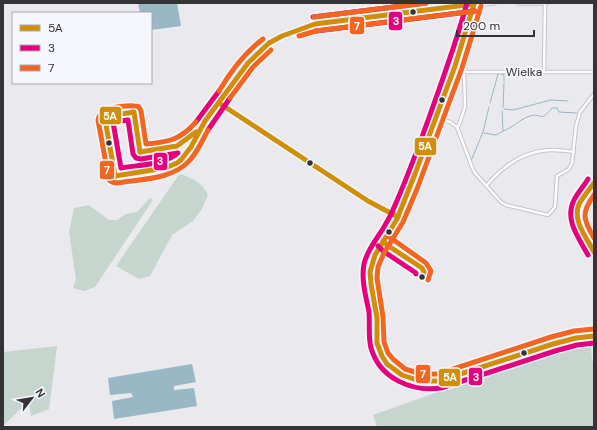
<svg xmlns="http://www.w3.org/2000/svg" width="597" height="430" font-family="'DM Sans',sans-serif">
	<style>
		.green { fill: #c7d5cf }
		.water { fill: #99b7c4 }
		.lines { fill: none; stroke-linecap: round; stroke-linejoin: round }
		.stream { stroke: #99b7c4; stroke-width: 1 }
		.street-casing { stroke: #c5c5c8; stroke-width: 4.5 }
		.secondary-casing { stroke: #c5c5c8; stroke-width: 5.5 }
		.street { stroke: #fcfcfc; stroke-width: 2.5 }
		.secondary { stroke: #f1edeb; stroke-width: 3.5 }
		.bus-1-casing { stroke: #f6f7fd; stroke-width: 8 }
		.bus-2-casing { stroke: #f6f7fd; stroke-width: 8 }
		.bus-3-casing { stroke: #f6f7fd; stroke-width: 8 }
		.bus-1 { stroke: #d08f0b; stroke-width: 5 }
		.bus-2 { stroke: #e5007d; stroke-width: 5 }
		.bus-3 { stroke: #f26522; stroke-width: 5 }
		.bus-dot { fill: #343437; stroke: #f6f7fd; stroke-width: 1.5 }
		.labels { text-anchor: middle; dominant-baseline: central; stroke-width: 4; stroke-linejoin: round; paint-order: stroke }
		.street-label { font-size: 12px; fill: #343437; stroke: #f6f7fd }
		.line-badge { stroke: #f6f7fd; stroke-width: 1.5 }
		.badge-label { font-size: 11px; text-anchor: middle; font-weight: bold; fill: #fff }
	</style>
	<rect width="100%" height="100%" fill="#eaeaee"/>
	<g class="green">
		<path d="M167,150L174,151L176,154L177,158L173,163L163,165L160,162C159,157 161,152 167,150Z"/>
		<path d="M181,174C194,180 201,181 208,195L202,209L193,221L172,235L150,276L139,279L116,266L178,176Z"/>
		<polygon points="150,198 153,200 95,287 84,291 73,288 76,279 69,232 74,208 89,205 109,220 117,220 126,214 137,212"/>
		<polygon points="581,341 584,347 591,347 592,361 594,361 594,427 377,427 373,415"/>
		<polygon points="57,346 49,409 31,416 29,401 3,426 3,352"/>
	</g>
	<g class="water">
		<polygon points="138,3 177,3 181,26 151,30 151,13 140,13"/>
		<polygon points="192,364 196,382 174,386 174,390 194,388 197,406 114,419 112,401 133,397 131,393 110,395 108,378"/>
	</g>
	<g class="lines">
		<g class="stream">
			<polyline points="501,74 504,75 504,81"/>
			<polyline points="490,103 498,74 499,74"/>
			<polyline points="503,107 504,83"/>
			<polyline points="504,109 513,110 551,100 568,101"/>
			<path d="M503,131C513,128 520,119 530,116C543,112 539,124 552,108H557L559,112L577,113"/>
			<polyline points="484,133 496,135 503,131 502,111"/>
			<polyline points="471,161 483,132 489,107"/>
		</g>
		<defs>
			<g id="street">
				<path d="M474,3C466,37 454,70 442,102C431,134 419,167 406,198C402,208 398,217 393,226C386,239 375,250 371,266C368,283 374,297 376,314C378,325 375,336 378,347C386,373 413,385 439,381L553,344L576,338L594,336"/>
				<polyline points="454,70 464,72 594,72"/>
				<polyline points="544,71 545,3"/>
				<polyline points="219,103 368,201 398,217"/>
				<polyline points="436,118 450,122 457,127 472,167 475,173 501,202 506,205 548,215 555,207 557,176 569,169 572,163 576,126 580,112 594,94"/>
				<polyline points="457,127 459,125 465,107 464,72"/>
				<path d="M594,183C589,191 581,199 578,208C573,222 588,239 594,252"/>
				<path d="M487,185C504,165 525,150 553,150C560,150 567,151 574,152"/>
			</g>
			<g id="secondary">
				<polyline points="519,3 546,3"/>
				<path d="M202,126C242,74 253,33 327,22L444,7L494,3"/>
			</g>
		</defs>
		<use href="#street" class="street-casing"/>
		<use href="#secondary" class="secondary-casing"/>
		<use href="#street" class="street"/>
		<use href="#secondary" class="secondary"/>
		<defs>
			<g id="bus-1">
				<polyline points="474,4 455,66 415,174 397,219 375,255 370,272 371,284 377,318 377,343 382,356 387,364 402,375 420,381 439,381 553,344 576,338 594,336"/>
				<polyline points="219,103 368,201 398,217"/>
				<polyline points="140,152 177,146 196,132"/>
				<polyline points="115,176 165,168 177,163 181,160 191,147 205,121 248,63 269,43 282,36 315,24 474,4"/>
				<polyline points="115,176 105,119 109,116 134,112 140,152"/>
				<path d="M594,183C589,190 583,197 579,204C572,221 587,238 594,252"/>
				<polyline points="383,241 387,245 422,268 424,272 422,277"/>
			</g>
			<g id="bus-2">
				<path d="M467,3C457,40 444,76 431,112C420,143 409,173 396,203C393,211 389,219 384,227C377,239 367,250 364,264C361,280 366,297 369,312C370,324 368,337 371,348C380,379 412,392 441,388L555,351L577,345L594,343"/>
				<polyline points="313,17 426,3"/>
				<polyline points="316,31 475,11"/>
				<path d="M128,120L133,154L136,158L141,159L178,153C165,165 137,165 121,168L113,122Z"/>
				<polyline points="196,122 219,91"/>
				<polyline points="208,130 230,98"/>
				<polyline points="378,246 383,251 416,273 416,274"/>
				<path d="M588,255C579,238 564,220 574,200C578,192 584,186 588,179"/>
			</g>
			<g id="bus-3">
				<polyline points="481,6 462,68 417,189 403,222 384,253 378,267 377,278 383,317 384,342 388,353 393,359 405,369 421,374 438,374 551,337 574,331 593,329"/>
				<polyline points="314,17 426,3"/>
				<polyline points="299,36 316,31 475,11"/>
				<path d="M219,91C231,71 244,53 263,39"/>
				<polyline points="230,98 253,67 271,50"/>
				<path d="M196,122C180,140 169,142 146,144L141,111L139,107C133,104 112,107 106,110C102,112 99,115 98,120L109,180L112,182L116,183C140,179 173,180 190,160C198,151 202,141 208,130"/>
				<path d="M594,195C581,213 583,219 594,238"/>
				<polyline points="388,236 426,263 431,271 428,280"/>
			</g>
		</defs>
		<use href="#bus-1" class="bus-1-casing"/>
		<use href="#bus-2" class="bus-2-casing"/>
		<use href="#bus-3" class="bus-3-casing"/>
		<use href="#bus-1" class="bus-1"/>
		<use href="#bus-2" class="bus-2"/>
		<use href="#bus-3" class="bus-3"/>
	</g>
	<g class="bus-dot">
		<circle cx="413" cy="12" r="3.5"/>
		<circle cx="442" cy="100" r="3.5"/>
		<circle cx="109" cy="143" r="3.5"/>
		<circle cx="310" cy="163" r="3.5"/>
		<circle cx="389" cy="232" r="3.5"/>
		<circle cx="422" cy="277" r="3.5"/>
		<circle cx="524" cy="353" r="3.5"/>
	</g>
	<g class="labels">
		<g class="street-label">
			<text x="524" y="72">Wielka</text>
		</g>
	</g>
	<g class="line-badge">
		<rect x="388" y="11" width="15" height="20" rx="4" fill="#e5007d"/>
		<rect x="349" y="16" width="16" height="19" rx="4" fill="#f26522"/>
		<rect x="99" y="106" width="23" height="19" rx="4" fill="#d08f0b"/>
		<rect x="414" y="137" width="23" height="19" rx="4" fill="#d08f0b"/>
		<rect x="153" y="152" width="15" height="19" rx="4" fill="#e5007d"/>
		<rect x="99" y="160" width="16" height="20" rx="4" fill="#f26522"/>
		<rect x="415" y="364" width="16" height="20" rx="4" fill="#f26522"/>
		<rect x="468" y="367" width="15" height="19" rx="4" fill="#e5007d"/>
		<rect x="438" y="368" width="23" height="19" rx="4" fill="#d08f0b"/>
	</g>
	<g class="badge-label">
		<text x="396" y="25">3</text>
		<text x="357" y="30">7</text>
		<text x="110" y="120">5A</text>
		<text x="425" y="150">5A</text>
		<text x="160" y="165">3</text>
		<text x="107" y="174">7</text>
		<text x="423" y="378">7</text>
		<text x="476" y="381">3</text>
		<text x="450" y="381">5A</text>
	</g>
	<rect width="597" height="430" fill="none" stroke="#343437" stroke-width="8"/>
	<rect x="12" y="12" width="140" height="72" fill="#f6f7fd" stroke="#a8a9ae"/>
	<rect x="20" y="25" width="20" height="6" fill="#d08f0b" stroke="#a8a9ae"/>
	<text x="48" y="32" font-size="12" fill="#343437">5A</text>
	<rect x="20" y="45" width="20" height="6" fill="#e5007d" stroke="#a8a9ae"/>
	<text x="48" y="52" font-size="12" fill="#343437">3</text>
	<rect x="20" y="65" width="20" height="6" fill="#f26522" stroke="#a8a9ae"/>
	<text x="48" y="72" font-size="12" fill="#343437">7</text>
	<g transform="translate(32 398) rotate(59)" stroke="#f6f7fd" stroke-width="3" paint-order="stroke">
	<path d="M0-3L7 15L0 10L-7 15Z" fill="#343437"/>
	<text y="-6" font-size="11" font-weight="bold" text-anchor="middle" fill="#343437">N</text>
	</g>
	<path d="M457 30v6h77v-6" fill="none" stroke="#343437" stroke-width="2"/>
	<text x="463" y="30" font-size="12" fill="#343437" stroke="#f6f7fd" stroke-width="3" paint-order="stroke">200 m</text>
</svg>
